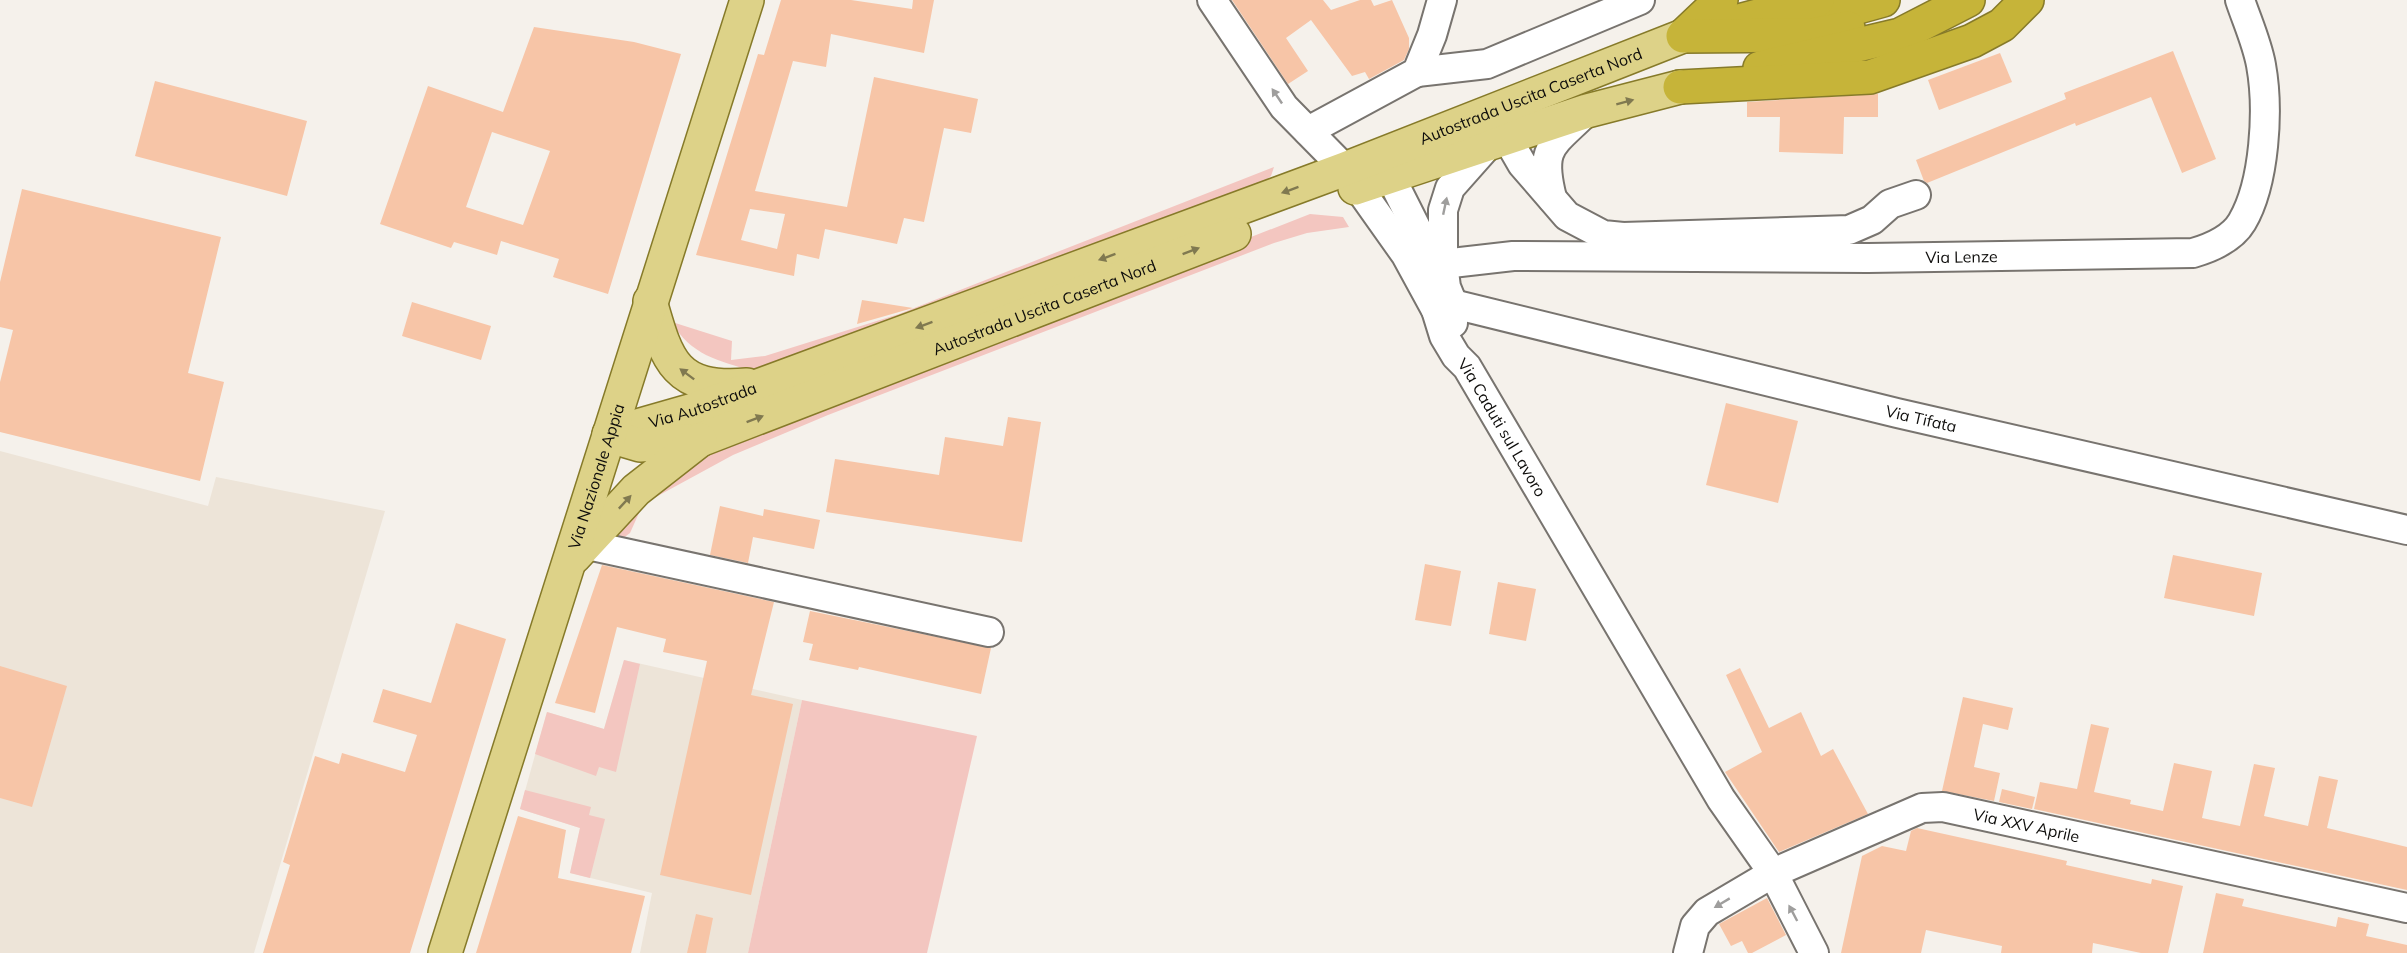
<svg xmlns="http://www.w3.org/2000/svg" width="2407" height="953" font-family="Mulish,sans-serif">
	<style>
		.built { fill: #ede4d8 }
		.green { fill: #f3c6c0 }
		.building { fill: #f7c5a7; fill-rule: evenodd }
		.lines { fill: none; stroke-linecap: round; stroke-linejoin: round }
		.minor-casing { stroke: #78746f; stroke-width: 32 }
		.major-casing { stroke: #867a29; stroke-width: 36 }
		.highway-casing { stroke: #867a29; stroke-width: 36 }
		.minor { stroke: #fff; stroke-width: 28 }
		.major { stroke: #ddd288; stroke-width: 33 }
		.highway { stroke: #c6b439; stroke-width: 33 }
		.oneway { fill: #9f9e9d }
		.oneway2 { fill: #807950 }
		.labels { text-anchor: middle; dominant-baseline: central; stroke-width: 5; stroke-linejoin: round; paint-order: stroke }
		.street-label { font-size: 16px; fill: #0e0d0b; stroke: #fff }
	</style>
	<rect width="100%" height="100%" fill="#f5f1eb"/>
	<g class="built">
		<polygon points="0,451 208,506 216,477 385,511 254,953 0,953"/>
		<polygon points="624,660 802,700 748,953 640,953 652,893 570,873 580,828 520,809 547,712 604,729"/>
	</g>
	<g class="green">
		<path d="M1274,167L1271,176L1262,183L753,371C719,361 690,355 672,322L732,341L731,360L765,356L899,314Z"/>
		<polygon points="1310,214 1343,217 1349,227 1307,233 1274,243 828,415 733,455 643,504 630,533 622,539 610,537 626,514 709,449"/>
		<polygon points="624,660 640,664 616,772 599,767 596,776 535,754 547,712 604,729"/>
		<polygon points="802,700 977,736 927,953 748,953"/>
		<polygon points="525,790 591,807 589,815 605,819 590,878 570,873 580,828 520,809"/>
	</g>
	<g class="building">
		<path d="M781,0H851L912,9L913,0H934L924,53L831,34L826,67L793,61L755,191L847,207L874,77L978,99L971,133L944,128L924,222L904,218L897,244L825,229L819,259L797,254L794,276L696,255L758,54L764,55ZM750,209L785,214L777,249L741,240Z"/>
		<polygon points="1232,0 1323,0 1331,10 1360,0 1371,0 1374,6 1392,0 1409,38 1409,49 1404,60 1369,79 1365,72 1352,76 1311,20 1286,38 1308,71 1288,84"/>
		<path d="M534,27L634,42L681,54L608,294L553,277L559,259L501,241L497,255L454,242L451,248L380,224L428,86L503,112ZM492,132L550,151L523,225L466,207Z"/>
		<polygon points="2173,51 2216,159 2182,173 2151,97 2076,126 2075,123 1927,183 1924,181 1916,160 2066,99 2064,93"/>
		<polygon points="2000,53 2012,82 1939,110 1928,80"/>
		<polygon points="155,81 307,121 287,196 135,156"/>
		<polygon points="1878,94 1878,117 1844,117 1843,154 1779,152 1780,117 1747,117 1747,102"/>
		<polygon points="22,189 221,237 188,373 224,382 200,481 0,432 0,382 13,330 0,327 0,282"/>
		<polygon points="862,300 913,308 857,324"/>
		<polygon points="412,302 491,326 481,360 402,336"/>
		<polygon points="1726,403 1798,421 1778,503 1706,485"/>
		<polygon points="1008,417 1041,422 1022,542 826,512 835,459 939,475 945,437 1003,446"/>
		<polygon points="720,506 763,516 764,509 820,520 814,549 753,537 748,563 710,555"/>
		<polygon points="2173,555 2262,573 2254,616 2164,598"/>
		<polygon points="1425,564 1461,571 1451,626 1415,620"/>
		<polygon points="602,565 774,602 751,695 793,704 751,895 660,875 707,661 663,652 666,639 617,627 595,713 555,703"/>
		<polygon points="1498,582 1536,589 1526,641 1489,634"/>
		<polygon points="810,611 991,648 981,694 859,667 858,670 809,660 813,644 803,642"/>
		<polygon points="456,623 506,639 410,953 263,953 290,865 283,862 315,756 339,764 342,753 405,772 417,735 373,722 383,689 431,703"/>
		<polygon points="0,666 67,686 32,807 0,798"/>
		<polygon points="1740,668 1769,728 1801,712 1821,756 1833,749 1868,814 1779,852 1725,772 1762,752 1726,675"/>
		<polygon points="1963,697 2013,708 2008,730 1983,724 1974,767 2000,773 1994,801 1942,791"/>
		<polygon points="2091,724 2109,728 2094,792 2131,800 2130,804 2163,811 2174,763 2212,771 2202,818 2240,826 2254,764 2275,768 2264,816 2308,826 2319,776 2338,780 2327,828 2407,847 2407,890 2034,809 2040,782 2077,789"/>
		<polygon points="2002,789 2035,797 2032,809 1999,802"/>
		<polygon points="518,816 566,830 558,878 645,896 631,953 476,953"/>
		<polygon points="1917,828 2067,861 2066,865 2151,884 2152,879 2183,886 2168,953 2141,953 2093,943 2092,953 2001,953 2002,946 1926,930 1921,953 1841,953 1862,856 1882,846 1906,851 1911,831"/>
		<polygon points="2216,893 2244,899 2242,906 2336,927 2338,917 2369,924 2366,936 2407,945 2407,953 2203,953"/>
		<polygon points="1767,898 1786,935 1752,953 1748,953 1742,941 1731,946 1719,924"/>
		<polygon points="696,914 713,918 706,953 687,953"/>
	</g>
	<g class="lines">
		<defs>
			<g id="minor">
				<path id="s1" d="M1212,0L1284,107L1345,169L1406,255L1436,310L1444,336L1456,356L1467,367L1721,799L1773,873L1814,953"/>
				<polyline points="1417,72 1487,64 1640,0"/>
				<polyline points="1510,118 1506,123 1507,138 1522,164 1567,216 1603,235 1623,237 1849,230 1872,220 1890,204 1916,195"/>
				<polyline points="1308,131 1417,72 1432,35 1442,0"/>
				<polyline points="1381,158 1441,277"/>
				<path d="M1552,198C1539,146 1552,146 1587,111"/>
				<path id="s2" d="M1443,264L1513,256L1868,258L2193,253C2210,248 2232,239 2242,222C2265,183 2269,109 2261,65C2257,43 2247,21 2240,0"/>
				<path id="s3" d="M1436,310L1453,304L1897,413L2407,530"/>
				<polyline points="1453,323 1453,304 1446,287 1443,264 1443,210 1450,188 1489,144"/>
				<polyline points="574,542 989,632"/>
				<path id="s4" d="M1688,953L1695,926L1707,912L1773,873L1922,808L1943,807L2407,908"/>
			</g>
			<g id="major">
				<polyline points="1355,188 1587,111 1680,87"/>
				<path d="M650,301C667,361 675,391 747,385"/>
				<path id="s5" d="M609,434L693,410L1345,169L1683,36"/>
				<path id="s6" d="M623,440L640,445L700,440L1234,234"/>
				<polyline points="574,557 636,490 700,440"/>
				<path id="s7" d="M445,953L747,0"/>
			</g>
			<g id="highway">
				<polyline points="1815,19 1883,0"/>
				<polyline points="1728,24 1817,0"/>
				<polyline points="1684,35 1721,0"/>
				<polyline points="1683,36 1814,35 1848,28"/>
				<polyline points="1760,68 1900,35 1968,0"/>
				<polyline points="1680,87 1870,77 1972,41 2002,25 2027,0"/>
			</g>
		</defs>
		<use href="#minor" class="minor-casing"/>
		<use href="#major" class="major-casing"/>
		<use href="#highway" class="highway-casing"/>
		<use href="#minor" class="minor"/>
		<use href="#major" class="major"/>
		<use href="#highway" class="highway"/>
	</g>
	<defs><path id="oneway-solid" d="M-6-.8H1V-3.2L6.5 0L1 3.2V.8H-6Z" transform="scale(1.5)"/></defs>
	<g class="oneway">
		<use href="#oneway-solid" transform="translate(1277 96) rotate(-124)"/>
		<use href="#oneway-solid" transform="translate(1445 206) rotate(-78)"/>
		<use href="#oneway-solid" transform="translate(1722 903) rotate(149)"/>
		<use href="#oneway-solid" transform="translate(1793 913) rotate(-118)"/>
	</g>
	<g class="oneway2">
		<use href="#oneway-solid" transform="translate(1625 102) rotate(-15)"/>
		<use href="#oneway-solid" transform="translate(1290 190) rotate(160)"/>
		<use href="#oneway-solid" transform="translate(1191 251) rotate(-21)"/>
		<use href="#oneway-solid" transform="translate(1107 257) rotate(160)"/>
		<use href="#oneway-solid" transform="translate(924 325) rotate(160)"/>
		<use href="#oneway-solid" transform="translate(687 374) rotate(-143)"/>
		<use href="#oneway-solid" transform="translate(755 419) rotate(-21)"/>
		<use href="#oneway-solid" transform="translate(625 502) rotate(-47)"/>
	</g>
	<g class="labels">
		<g class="street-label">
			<text stroke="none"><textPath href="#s5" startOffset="982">Autostrada Uscita Caserta Nord</textPath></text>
			<text stroke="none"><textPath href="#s2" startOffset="519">Via Lenze</textPath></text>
			<text stroke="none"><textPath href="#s6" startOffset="447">Autostrada Uscita Caserta Nord</textPath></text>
			<text stroke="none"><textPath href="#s5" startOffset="98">Via Autostrada</textPath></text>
			<text stroke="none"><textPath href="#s3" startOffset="500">Via Tifata</textPath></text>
			<text stroke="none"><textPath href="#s1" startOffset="520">Via Caduti sul Lavoro</textPath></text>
			<text stroke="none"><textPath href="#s7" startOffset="500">Via Nazionale Appia</textPath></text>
			<text stroke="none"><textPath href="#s4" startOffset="392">Via XXV Aprile</textPath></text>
		</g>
	</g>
</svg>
